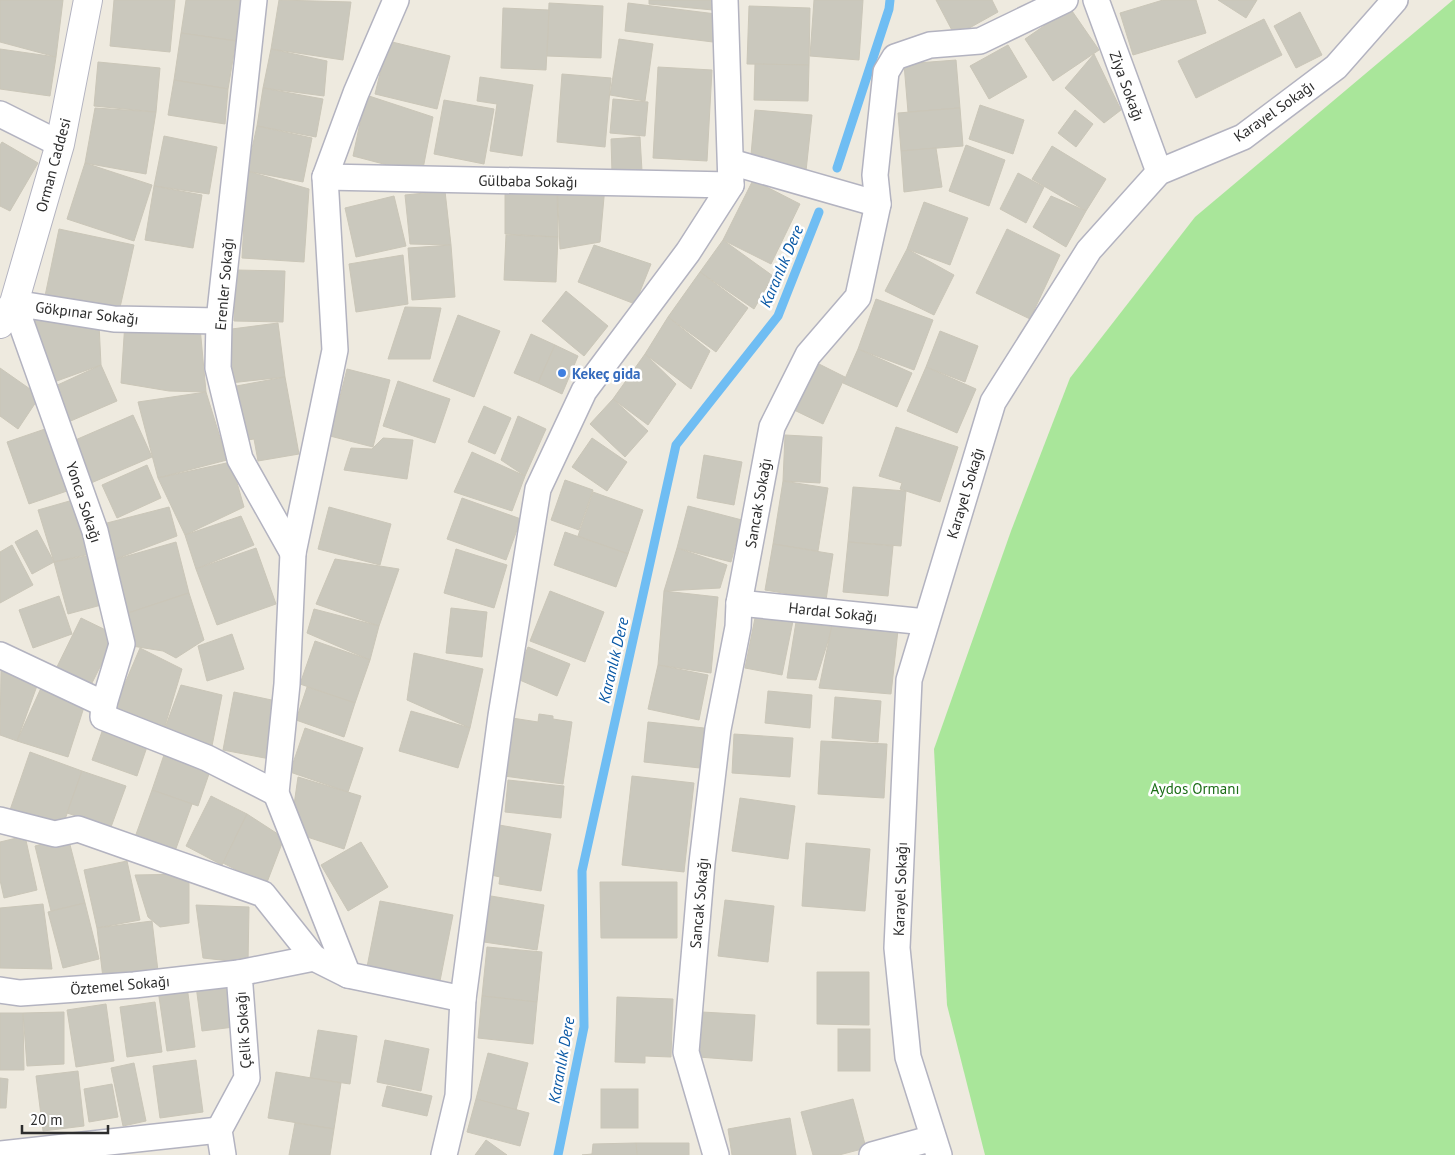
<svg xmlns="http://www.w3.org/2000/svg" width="1455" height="1155" font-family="'PT Sans',sans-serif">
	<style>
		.green { fill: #a9e69a }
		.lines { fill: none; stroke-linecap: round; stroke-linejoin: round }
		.stream { stroke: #6fbdf3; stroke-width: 9 }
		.building { fill: #cac8bd; stroke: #cac6b8 }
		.street-casing { stroke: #b3b3c0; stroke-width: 28 }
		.secondary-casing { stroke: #b3b3c0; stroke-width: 30 }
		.street { stroke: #fff; stroke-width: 25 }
		.secondary { stroke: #fff; stroke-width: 28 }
		.shop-dot { fill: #3f7fe0; stroke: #fff; stroke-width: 2 }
		.labels { text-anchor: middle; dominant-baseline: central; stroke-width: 5; stroke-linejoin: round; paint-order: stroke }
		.street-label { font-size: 15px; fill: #2d2d2d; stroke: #fff }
		.shop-label { font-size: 15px; font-weight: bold; fill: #366cbe; stroke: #fff; text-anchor: start }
		.park-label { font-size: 15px; fill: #1d6e18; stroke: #fff }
		.water-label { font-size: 16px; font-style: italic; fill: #0958a5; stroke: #fff }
	</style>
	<rect width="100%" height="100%" fill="#eeeadf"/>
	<polygon class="green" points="1453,0 1455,0 1455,1155 985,1155 947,1005 934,749 1011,531 1070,378 1195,217"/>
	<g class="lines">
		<g class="stream">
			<polyline points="837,168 889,9 890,0"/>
			<polyline points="558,1155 584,1027 582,871 676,445 778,316 819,212"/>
		</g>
	</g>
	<g class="building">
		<polygon points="0,0 63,0 56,57 0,42"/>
		<polygon points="114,0 175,0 170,52 110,46"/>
		<polygon points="186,0 242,0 236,41 181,33"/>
		<polygon points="279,0 351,2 343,60 271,49"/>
		<polygon points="649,0 714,0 713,10 649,4"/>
		<polygon points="814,0 863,0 859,60 810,56"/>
		<polygon points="936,0 992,0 998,12 955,36"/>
		<polygon points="1163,0 1196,0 1206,33 1133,55 1120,13"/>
		<polygon points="1218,0 1257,0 1246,18"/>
		<polygon points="549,3 603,6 601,58 547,56"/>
		<polygon points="628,3 716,14 713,42 625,31"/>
		<polygon points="749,6 810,8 809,65 747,64"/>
		<polygon points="503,8 549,10 546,70 501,68"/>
		<polygon points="1070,8 1099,50 1053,81 1025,39"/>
		<polygon points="1300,12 1322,55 1296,68 1274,26"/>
		<polygon points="1264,19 1282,55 1196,98 1178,61"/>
		<polygon points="181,33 236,41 228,89 174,80"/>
		<polygon points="619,39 653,44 645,101 610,95"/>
		<polygon points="388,41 450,56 437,109 375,94"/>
		<polygon points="1008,45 1027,77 989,99 970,66"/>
		<polygon points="0,49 56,57 50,96 0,89"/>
		<polygon points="271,49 327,61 324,96 263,88"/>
		<polygon points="1094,54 1121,110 1104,123 1065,88"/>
		<polygon points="956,60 960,108 908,112 904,64"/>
		<polygon points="98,62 160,68 156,112 94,106"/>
		<polygon points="755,64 809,65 808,101 754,100"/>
		<polygon points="658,67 712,70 707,161 653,158"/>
		<polygon points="562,74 611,78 605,147 557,142"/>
		<polygon points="480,77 533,85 522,156 490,151 497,104 477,101"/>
		<polygon points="174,80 228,89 225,124 168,115"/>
		<polygon points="263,88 323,99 316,137 257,126"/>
		<polygon points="366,95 433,117 422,174 353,156"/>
		<polygon points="613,99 648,102 645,136 610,133"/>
		<polygon points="444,100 494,109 484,164 434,154"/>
		<polygon points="980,105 1024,120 1013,154 969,139"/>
		<polygon points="95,108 156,112 146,174 85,163"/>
		<polygon points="960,108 963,146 901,151 898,113"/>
		<polygon points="755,110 812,115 806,171 750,166"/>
		<polygon points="1075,110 1093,124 1076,147 1058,133"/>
		<polygon points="257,126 312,138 303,182 247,171"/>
		<polygon points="164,136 217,147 209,194 154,186"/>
		<polygon points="640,137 642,171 612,173 611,139"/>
		<polygon points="2,142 38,163 10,211 0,206 0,145"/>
		<polygon points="966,145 1005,160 989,206 949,191"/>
		<polygon points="1052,146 1106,179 1086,211 1032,179"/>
		<polygon points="936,148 942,187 904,192 901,151"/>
		<polygon points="85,163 152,185 134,241 67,219"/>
		<polygon points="247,171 309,189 304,262 242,258"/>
		<polygon points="1018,173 1044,187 1026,223 1000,209"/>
		<polygon points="753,180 800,204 771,264 723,240"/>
		<polygon points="505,183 557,183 558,237 505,234"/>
		<polygon points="557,183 605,186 600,242 560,249"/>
		<polygon points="154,186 202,195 193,248 145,240"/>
		<polygon points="445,191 451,245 410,244 405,195"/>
		<polygon points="394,196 406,246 356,257 345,208"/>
		<polygon points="1051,196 1086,211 1066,247 1033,227"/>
		<polygon points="924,202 968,218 950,265 907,249"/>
		<polygon points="59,229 134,245 119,312 45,296"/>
		<polygon points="1007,229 1060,255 1030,319 976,293"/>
		<polygon points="506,235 558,237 556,282 504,280"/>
		<polygon points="723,240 773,276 754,309 700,272"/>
		<polygon points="451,245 455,297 412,300 408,248"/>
		<polygon points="594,245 651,264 635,304 578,282"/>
		<polygon points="907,249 954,275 934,315 885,291"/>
		<polygon points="403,255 408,304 356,312 349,264"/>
		<polygon points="236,270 285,271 283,322 234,321"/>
		<polygon points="700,272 748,308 716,352 668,317"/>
		<polygon points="566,291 608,326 584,356 542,321"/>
		<polygon points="876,299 933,320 914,370 858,349"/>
		<polygon points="405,307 441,308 430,359 388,359"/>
		<polygon points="458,315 500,331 474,397 433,381"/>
		<polygon points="668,317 710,351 691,389 645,354"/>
		<polygon points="31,320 99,324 101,365 54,382"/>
		<polygon points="125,322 200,327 206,392 169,391 121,383"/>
		<polygon points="278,323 285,377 230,383 224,330"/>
		<polygon points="940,331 978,346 965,382 926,367"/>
		<polygon points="531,334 555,345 538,383 514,373"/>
		<polygon points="555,345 578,356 562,394 538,383"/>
		<polygon points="858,349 912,373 897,407 843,383"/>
		<polygon points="645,354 676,384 648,425 613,399"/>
		<polygon points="815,362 845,377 823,424 792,409"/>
		<polygon points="101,365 117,401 66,423 51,388"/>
		<polygon points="926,367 976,389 957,433 907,411"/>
		<polygon points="0,368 40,396 18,429 0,416"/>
		<polygon points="347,369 390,380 373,447 330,436"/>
		<polygon points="285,377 299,454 258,461 254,439 241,441 231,387"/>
		<polygon points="398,381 450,399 435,443 383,426"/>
		<polygon points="206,392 227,460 158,478 138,402"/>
		<polygon points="613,399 648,431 625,457 590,424"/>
		<polygon points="484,406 511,418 495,454 468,442"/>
		<polygon points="133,415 152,457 91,483 73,441"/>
		<polygon points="518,416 546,429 525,476 501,460"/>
		<polygon points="896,427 958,447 940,502 900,489 902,483 879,476"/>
		<polygon points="45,429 67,491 29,504 7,442"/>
		<polygon points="785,435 822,437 820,483 783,481"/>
		<polygon points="383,438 413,440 407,479 344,470 351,448 372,449"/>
		<polygon points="592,438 627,462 607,491 572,467"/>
		<polygon points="472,452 525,476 512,511 454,492"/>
		<polygon points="704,455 742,462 734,505 697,498"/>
		<polygon points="231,462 244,507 185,535 158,478"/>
		<polygon points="147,465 161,498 117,518 102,485"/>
		<polygon points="565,480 593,490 579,530 551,520"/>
		<polygon points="783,481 828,488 818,551 773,544"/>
		<polygon points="853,487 906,491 901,546 848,542"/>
		<polygon points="593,492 643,510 628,554 578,536"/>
		<polygon points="462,498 521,519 506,560 447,539"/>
		<polygon points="73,500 90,554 54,562 38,510"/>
		<polygon points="688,506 742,520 731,562 677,548"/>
		<polygon points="169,507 177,536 113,560 103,524"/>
		<polygon points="329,507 391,524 380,565 318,549"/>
		<polygon points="241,516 254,545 196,569 185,535"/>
		<polygon points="37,530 54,562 32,574 15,542"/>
		<polygon points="565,532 628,554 616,587 554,565"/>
		<polygon points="176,542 189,593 128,613 113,560"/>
		<polygon points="848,542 893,546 888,596 843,592"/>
		<polygon points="773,544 833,554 826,600 765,590"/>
		<polygon points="12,545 33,585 0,603 0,552"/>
		<polygon points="256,548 276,604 217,625 196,569"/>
		<polygon points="677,548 727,565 720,588 664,591"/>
		<polygon points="456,549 507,565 494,608 444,593"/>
		<polygon points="91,555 105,604 68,614 54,562"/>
		<polygon points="335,559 399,569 379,626 316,604"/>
		<polygon points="550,591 604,612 585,662 530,641"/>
		<polygon points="664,591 718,597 711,673 658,665"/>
		<polygon points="189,593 204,640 176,658 163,651 132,646 128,613"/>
		<polygon points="59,596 72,634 33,648 19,610"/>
		<polygon points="451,608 487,612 482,657 446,653"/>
		<polygon points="314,609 379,626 370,660 307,633"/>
		<polygon points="756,613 793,621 782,675 745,668"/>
		<polygon points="81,618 116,635 88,691 54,673"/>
		<polygon points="796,622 833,625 816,680 787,678"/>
		<polygon points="832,625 898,630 891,694 819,688"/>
		<polygon points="232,634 244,669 207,681 198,646"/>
		<polygon points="315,641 370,660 355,703 300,684"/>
		<polygon points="528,647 570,664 557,696 515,678"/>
		<polygon points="140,648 182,669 162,736 112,714"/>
		<polygon points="414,653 483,669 470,728 407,700"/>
		<polygon points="658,665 708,675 699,720 648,709"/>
		<polygon points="1,670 38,683 17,741 0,735"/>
		<polygon points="181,685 222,695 212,746 162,736"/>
		<polygon points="307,687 355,703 344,737 296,720"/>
		<polygon points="41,688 85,704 68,757 17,741"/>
		<polygon points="768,691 812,695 810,728 765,723"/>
		<polygon points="234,692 281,702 270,759 223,750"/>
		<polygon points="835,697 881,701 878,742 832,738"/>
		<polygon points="411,711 470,728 458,768 399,751"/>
		<polygon points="539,714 553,716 553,719 572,722 563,784 504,776 512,718 538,722"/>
		<polygon points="648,722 704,728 700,768 644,762"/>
		<polygon points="104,726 149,741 137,776 92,760"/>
		<polygon points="305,728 363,748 348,792 290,772"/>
		<polygon points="734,734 793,738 790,777 732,773"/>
		<polygon points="821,741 887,744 884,798 818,794"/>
		<polygon points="166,749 212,765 198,806 152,790"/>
		<polygon points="30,752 82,771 62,828 10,810"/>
		<polygon points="82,771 126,786 111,827 67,813"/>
		<polygon points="632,776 694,783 684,872 622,865"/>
		<polygon points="298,777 361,796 344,849 301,835 293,812"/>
		<polygon points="508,780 564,786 561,818 505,812"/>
		<polygon points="152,790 192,804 174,854 134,840"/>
		<polygon points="211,796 247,814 222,865 186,846"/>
		<polygon points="740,798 795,806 788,859 732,851"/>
		<polygon points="247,814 284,838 266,885 223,863"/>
		<polygon points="499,825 551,834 541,891 499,884 500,877 491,875"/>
		<polygon points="25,836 37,890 4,898 0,880 0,842"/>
		<polygon points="68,837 85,903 51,911 35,846"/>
		<polygon points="361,842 388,887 348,911 321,865"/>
		<polygon points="806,843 870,849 865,911 802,906"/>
		<polygon points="127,861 140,920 97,928 84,870"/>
		<polygon points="189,874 189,923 160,927 148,917 135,875"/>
		<polygon points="600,882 677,882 677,938 601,938"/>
		<polygon points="491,896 544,905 537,950 484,942"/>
		<polygon points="725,900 774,906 768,962 718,956"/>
		<polygon points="380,901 453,915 440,981 367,967"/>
		<polygon points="85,903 99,959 63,968 48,912"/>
		<polygon points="43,904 52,969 0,968 0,908"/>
		<polygon points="196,905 249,907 248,963 203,958"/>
		<polygon points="152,921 158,971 103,978 97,928"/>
		<polygon points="487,947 542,952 537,1002 482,996"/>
		<polygon points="817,972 869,972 869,1025 817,1024"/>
		<polygon points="228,982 234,1027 202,1031 196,986"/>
		<polygon points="187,986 195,1047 167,1051 158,990"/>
		<polygon points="482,996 537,1002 533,1044 478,1038"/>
		<polygon points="617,997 673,999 671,1057 645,1056 645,1063 615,1062"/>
		<polygon points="155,1002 162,1052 127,1057 120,1007"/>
		<polygon points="106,1004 114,1061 76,1067 67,1010"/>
		<polygon points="64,1012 64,1064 27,1066 23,1013"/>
		<polygon points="702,1012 755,1015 752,1061 698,1057"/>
		<polygon points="0,1013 23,1013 24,1070 0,1070"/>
		<rect x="838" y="1029" width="32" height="42"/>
		<polygon points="318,1030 357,1036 350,1084 310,1078"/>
		<polygon points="385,1040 429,1049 421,1091 377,1082"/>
		<polygon points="488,1053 528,1063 516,1110 476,1099"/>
		<polygon points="196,1060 203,1112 160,1118 153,1066"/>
		<polygon points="134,1063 146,1121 123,1126 111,1068"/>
		<polygon points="78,1071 84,1126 43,1131 36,1076"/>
		<polygon points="276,1072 341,1083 334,1129 268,1118"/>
		<polygon points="0,1078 8,1079 6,1108 0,1108"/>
		<polygon points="112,1084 118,1117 89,1122 84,1089"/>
		<polygon points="387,1086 432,1096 427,1116 382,1106"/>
		<rect x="601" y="1089" width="37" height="39"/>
		<polygon points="476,1099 529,1113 520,1146 467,1132"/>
		<polygon points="853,1099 866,1148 839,1155 813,1155 801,1112"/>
		<polygon points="790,1118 796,1155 732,1155 728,1129"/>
		<polygon points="295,1123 334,1129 330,1155 289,1155"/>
		<polygon points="486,1140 507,1155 475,1155"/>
		<polygon points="636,1143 689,1143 689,1155 637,1155"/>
		<polygon points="636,1143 637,1155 582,1155 592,1154 593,1144"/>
	</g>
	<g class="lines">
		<defs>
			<g id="street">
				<polyline points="254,0 219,321 218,368 240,459 293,553"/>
				<polyline points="1096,0 1159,172"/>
				<polyline points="0,114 60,144"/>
				<polyline points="731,162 878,204"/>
				<polyline points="325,177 731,185"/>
				<polyline points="739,603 926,622"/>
				<polyline points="0,655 104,704 103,717 207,758 276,793"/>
				<polyline points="104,704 122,644 95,531 14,303 114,319 219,321"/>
				<polyline points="0,820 55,834 78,829 263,894 314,958 348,975 463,999"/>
				<polyline points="348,975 276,793 287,684 293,553 335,350 325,177 356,93 396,0"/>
				<polyline points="0,990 20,993 134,985 239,973"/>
				<polyline points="0,1154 219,1130"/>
				<polyline points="223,1155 219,1130 247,1078 239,973 314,958"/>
				<polyline points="444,1155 458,1096 463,999 501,716 538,489 584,391 688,252 731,185 725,0"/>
				<polyline points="716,1155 686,1052 702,863 718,729 738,627 739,603 772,427 808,355 858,297 878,204 875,175 886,72 895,57 930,45 980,41 1065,0"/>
				<polyline points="872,1155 933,1138"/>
				<polyline points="939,1155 908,1057 897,948 909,680 993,402 1089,250 1159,172 1243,137 1336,67 1395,0"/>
			</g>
			<polyline id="secondary" points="0,324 14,303 60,144 88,0"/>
		</defs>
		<use href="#street" class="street-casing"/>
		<use href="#secondary" class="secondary-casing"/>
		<use href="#street" class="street"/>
		<use href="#secondary" class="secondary"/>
	</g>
	<circle class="shop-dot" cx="562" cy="373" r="5"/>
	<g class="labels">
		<g class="street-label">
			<text transform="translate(1127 86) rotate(70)">Ziya Sokağı</text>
			<text transform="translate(1274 111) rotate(-35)">Karayel Sokağı</text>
			<text transform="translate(53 165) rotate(-75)">Orman Caddesi</text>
			<text transform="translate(528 181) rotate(1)">Gülbaba Sokağı</text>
			<text transform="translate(224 284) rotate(-85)">Erenler Sokağı</text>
			<text transform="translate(87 313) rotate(7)">Gökpınar Sokağı</text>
			<text transform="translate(965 493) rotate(-73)">Karayel Sokağı</text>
			<text transform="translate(84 502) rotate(72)">Yonca Sokağı</text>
			<text transform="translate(758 503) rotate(-80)">Sancak Sokağı</text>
			<text transform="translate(833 612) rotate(6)">Hardal Sokağı</text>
			<text transform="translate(900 889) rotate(-88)">Karayel Sokağı</text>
			<text transform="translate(699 903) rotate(-85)">Sancak Sokağı</text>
			<text transform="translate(120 985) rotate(-5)">Öztemel Sokağı</text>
			<text transform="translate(243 1030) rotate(-94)">Çelik Sokağı</text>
		</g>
		<g class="shop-label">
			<text x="572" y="373">Kekeç gida</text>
		</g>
		<g class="park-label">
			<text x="1195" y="788">Aydos Ormanı</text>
		</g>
		<g class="water-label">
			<text transform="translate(781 266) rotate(-67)">Karanlık Dere</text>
			<text transform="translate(613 660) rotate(-77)">Karanlık Dere</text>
			<text transform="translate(561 1060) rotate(-80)">Karanlık Dere</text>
		</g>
	</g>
	<path d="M22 1125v8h86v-8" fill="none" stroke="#2d2d2d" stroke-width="2.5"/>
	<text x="30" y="1125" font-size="15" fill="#2d2d2d" stroke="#ffffff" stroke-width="4" paint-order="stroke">20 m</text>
</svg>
